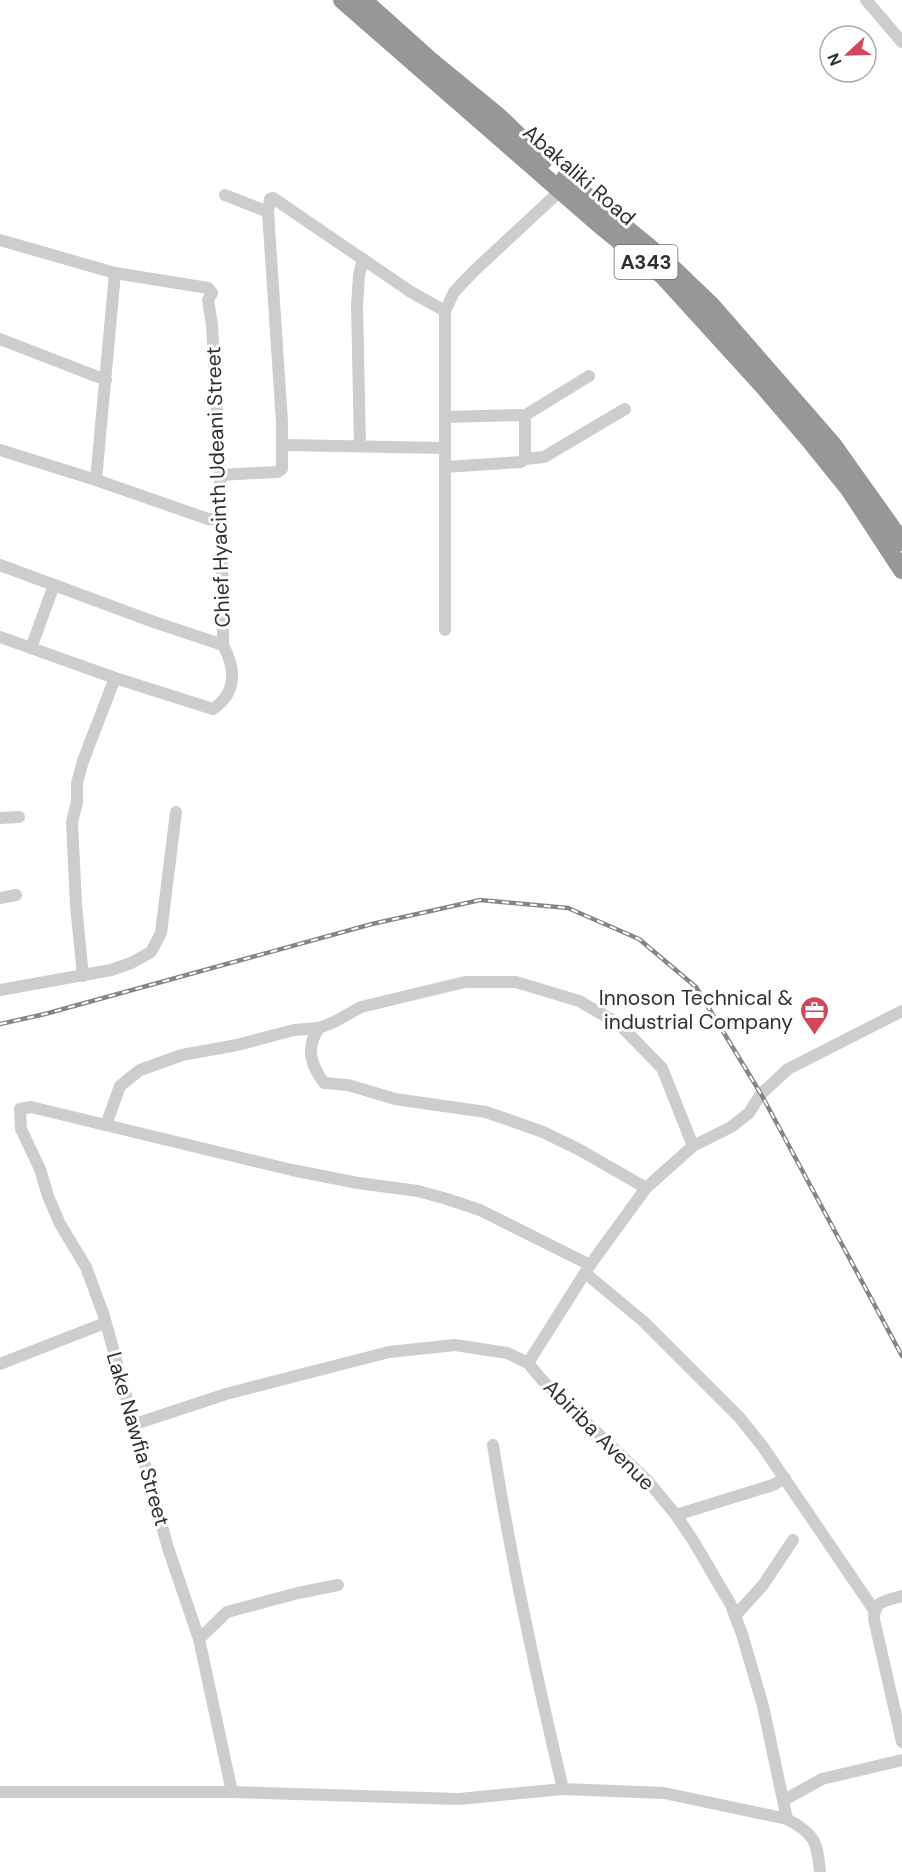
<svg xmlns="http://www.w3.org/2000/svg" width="902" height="1872" font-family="'DM Sans',sans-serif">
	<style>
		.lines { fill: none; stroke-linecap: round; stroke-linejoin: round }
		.minor { stroke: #cdcdcd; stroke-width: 12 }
		.highway { stroke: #979797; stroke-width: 18 }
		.rail-casing { stroke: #858585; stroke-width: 4.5 }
		.rail { stroke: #fff; stroke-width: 2; stroke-dasharray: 7; stroke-linecap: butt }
		.labels { text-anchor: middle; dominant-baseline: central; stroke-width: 6; stroke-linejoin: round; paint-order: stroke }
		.shield { fill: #fff; stroke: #6e6e6e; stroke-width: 1.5 }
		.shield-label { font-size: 20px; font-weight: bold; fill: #303030 }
		.street-label { font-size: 21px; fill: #303030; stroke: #fff }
		.poi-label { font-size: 21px; fill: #303030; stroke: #fff; text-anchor: end }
	</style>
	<rect width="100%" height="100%" fill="#fff"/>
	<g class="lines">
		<g class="minor">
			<polyline points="866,0 902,42"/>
			<polyline points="225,195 268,212"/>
			<path d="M0,240L115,273L208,288L212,293L208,300L212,325L218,431L222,520L223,645C236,669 237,693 213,709L115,678L0,637"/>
			<polyline points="0,339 106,380"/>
			<polyline points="524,416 589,376"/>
			<polyline points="283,445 445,448"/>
			<polyline points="360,446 357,306 359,275 363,259"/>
			<polyline points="0,450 96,480 208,519 222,520"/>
			<polyline points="525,459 544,457 625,409"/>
			<polyline points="445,467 521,462 525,459 525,419 520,415 445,417"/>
			<polyline points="220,475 277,472 282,469 282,422 268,212 270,199 273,198 411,292 445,311"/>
			<polyline points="96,480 115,273"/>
			<polyline points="0,565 154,622 223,645"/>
			<polyline points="445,630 445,311 454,292 474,271 561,190"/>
			<polyline points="31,648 54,585"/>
			<polyline points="0,818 19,817"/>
			<polyline points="0,898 16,895"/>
			<polyline points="83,976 76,905 72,822 77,802 77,783 83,761 115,678"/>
			<polyline points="0,990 111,970 131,963 151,952 161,933 176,812"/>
			<path d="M319,1028C305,1048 311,1065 324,1083L348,1085L395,1099L486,1112L543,1132L580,1150L646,1188"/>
			<polyline points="106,1125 120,1086 140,1070 182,1055 237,1045 294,1030 319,1028 334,1022 361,1007 465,982 516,982 579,1001 619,1024 662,1068 693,1146"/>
			<polyline points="585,1273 643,1321 740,1418 763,1447 874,1610"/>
			<polyline points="528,1363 590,1265 646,1188 693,1146 731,1127 749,1113 761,1094 788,1069 902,1011"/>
			<polyline points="0,1364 105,1323"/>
			<path d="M135,1424L226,1394L389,1352L455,1345L507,1353L528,1363L543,1381L647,1480L676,1515L694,1542L731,1605L742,1634L763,1706L787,1819C815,1834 817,1841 820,1872"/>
			<path d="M493,1445C511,1561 536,1675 563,1789"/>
			<polyline points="676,1515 773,1485 785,1478"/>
			<path d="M902,1596C886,1601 874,1600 874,1619L902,1742"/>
			<polyline points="735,1616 763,1585 793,1540"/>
			<polyline points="199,1639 227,1612 298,1593 338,1585"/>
			<polyline points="0,1792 232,1792 459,1799 563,1789 664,1793 787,1819"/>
			<polyline points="232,1792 199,1639 168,1548 104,1316 86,1267 60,1224 48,1196 40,1169 21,1129 20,1109 31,1107 292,1170 358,1183 418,1191 447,1199 480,1210 590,1265"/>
			<polyline points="784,1800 822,1779 902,1760"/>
		</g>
		<g class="highway">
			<polyline points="342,0 601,226 663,276 764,387 812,443 849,489 902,570"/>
			<polyline points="363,0 431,61 498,116 544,160"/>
			<polyline points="565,178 661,257 711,305 833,445 902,542"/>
		</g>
		<defs>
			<polyline id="rail" points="0,1024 45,1014 372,924 480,900 568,908 639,939 696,987 761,1094 902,1356"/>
		</defs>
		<use href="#rail" class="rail-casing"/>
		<use href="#rail" class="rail"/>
	</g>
	<defs>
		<symbol id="office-pin" viewBox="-11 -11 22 30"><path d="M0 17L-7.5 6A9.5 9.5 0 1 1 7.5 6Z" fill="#d3475a" stroke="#fff"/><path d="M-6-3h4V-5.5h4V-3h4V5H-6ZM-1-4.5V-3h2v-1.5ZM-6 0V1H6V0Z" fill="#fff"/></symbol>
	</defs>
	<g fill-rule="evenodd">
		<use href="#office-pin" x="798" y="994" width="33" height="45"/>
	</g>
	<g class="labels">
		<rect class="shield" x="614.5" y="245" width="63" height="34" rx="4.5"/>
		<g class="shield-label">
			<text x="646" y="262">A343</text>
		</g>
		<g class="street-label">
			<text transform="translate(579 175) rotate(41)">Abakaliki Road</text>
			<text transform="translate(218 487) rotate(-92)">Chief Hyacinth Udeani Street</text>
			<text transform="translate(599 1435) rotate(45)">Abiriba Avenue</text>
			<text transform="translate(138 1439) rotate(74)">Lake Nawfia Street</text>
		</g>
		<g class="poi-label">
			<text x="793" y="998">Innoson Technical &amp;<tspan x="793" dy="24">industrial Company</tspan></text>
		</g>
	</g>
	<g transform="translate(848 54) rotate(248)"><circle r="28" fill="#ffffff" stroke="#acacac" stroke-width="1.5"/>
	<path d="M0-4.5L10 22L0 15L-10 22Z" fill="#d3475a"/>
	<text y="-9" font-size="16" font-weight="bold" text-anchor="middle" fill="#303030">N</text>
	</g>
</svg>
